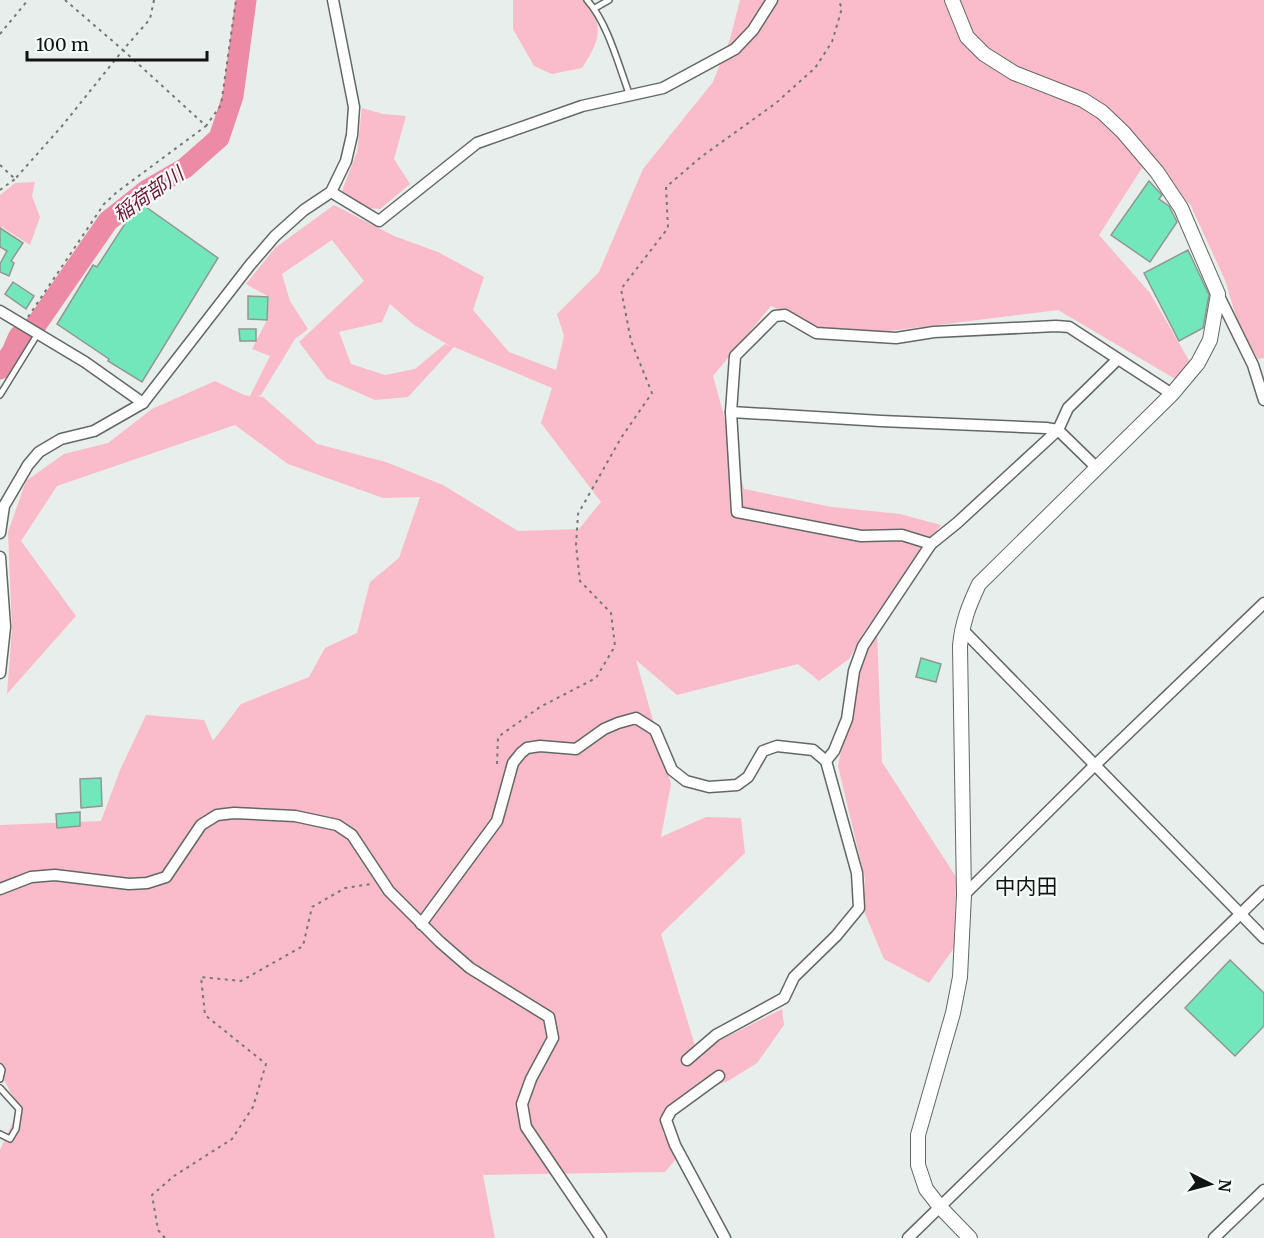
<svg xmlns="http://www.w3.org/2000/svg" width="1264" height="1238" font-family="Merriweather,'Noto Sans JP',serif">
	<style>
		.green { fill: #fabbca; fill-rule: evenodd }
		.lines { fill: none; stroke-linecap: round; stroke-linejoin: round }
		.river { stroke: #ed8aa5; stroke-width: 21 }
		.building { fill: #72e7bc; stroke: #919794; stroke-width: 1.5 }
		.service-casing { stroke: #636866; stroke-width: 8 }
		.minor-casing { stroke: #636866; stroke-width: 13 }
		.tertiary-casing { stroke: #636866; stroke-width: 16 }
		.path { stroke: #737775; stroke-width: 2; stroke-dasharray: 3 4.5; stroke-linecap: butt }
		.service { stroke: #fff; stroke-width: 5 }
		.minor { stroke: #fff; stroke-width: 10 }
		.tertiary { stroke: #fff; stroke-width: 14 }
		.labels { text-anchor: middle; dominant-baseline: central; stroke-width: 4.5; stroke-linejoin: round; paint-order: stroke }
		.water-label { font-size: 20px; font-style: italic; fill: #6d1637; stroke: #f5fbf9 }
		.quarter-label { font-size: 21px; fill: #121413; stroke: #f5fbf9 }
	</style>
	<rect width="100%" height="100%" fill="#e8eeeb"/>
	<g class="green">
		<path d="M513,0H586C605,29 599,41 582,68L552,74L534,66L513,29Z"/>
		<path d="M740,0H1264V358L1258,359L1239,327L1225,280L1190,204L1142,168L1099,235L1150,293L1191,364L1177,380L1058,310L881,332L819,329L771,306L713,376L744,489L832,507L900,514L941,525L864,632L849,659L819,681L798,664L677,695L636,660L671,784L661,837L706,817L741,818L745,853L661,934L697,1052L782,1009L784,1025L757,1063L728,1081L678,1099L662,1114L663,1133L677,1158L665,1172L483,1175L495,1238H0V1150L19,1109L0,1072V825L101,821L120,770L146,715L204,720L213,741L241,704L309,677L325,648L357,633L370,582L399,558L420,497L383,498L288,464L235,425L57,486L21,541L76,616L7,694L12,630L8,532L26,481L64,454L108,443L152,409L215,381L244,395L250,396L270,356L252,349L267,320L269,297L246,284L275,248L334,205L394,236L438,252L484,277L473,310L509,352L556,370L564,336L557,314L599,272L643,169L713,82L730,39ZM332,240L364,281L299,342L327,379L375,400L408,397L454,347L552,388L541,423L601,502L579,529L518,531L443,485L386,462L317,444L263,397L257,396L261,395L295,339L308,329L290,301L282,274ZM390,304L414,325L452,347L445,344L415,369L385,375L351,364L339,332L382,322Z"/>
		<polygon points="362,108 383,114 406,116 394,159 410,184 380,209 367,208 342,191 357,152"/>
		<polygon points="35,182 32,196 40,217 30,245 2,227 0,229 0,195 15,183"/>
		<polygon points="877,633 882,762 956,877 954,948 929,983 884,959 863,909 865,879 838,766 858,670"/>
	</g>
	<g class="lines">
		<polyline class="river" points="0,369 12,352 19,336 36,325 108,221 147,190 185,168 219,138 233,96 246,0"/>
	</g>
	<g class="building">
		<polygon points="1149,181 1162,195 1159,199 1169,206 1177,222 1150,262 1111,235"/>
		<polygon points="139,202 218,258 142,382 108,361 109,359 57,324 93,265 97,267"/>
		<polygon points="0,228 23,243 11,261 14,263 9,276 0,272 0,264 7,251 0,247"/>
		<polygon points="1188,250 1209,295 1203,328 1179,341 1144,273"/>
		<polygon points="13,282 34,296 26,309 5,294"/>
		<polygon points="248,296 268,297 267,320 248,319"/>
		<polygon points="239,329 256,329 256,341 240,341"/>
		<polygon points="921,658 941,664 936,682 916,677"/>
		<polygon points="101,778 102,806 81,808 80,779"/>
		<polygon points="80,812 80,826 57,828 56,814"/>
		<polygon points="1230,960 1264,993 1264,1026 1235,1056 1185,1008"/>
	</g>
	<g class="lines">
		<defs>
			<g id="service">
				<path d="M587,0C608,23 619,67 630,96"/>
				<polyline points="595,8 609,0"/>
				<polyline points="0,395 37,335"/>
				<polyline points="0,1067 2,1070 0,1079"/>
				<polyline points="0,1088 19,1109 16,1129 10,1139 0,1134"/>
			</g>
			<g id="minor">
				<polyline points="331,192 379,221 477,143 582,106 663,88 735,49 753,30 772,0"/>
				<polyline points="1218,294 1253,365 1264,400"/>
				<polyline points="0,311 85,362 143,403"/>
				<polyline points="731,412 881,421 1046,428 1058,430 1097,468"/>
				<polyline points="0,533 4,506 28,465 39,452 61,439 94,431 143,403 250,265 275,236 304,210 331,192 346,161 352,135 354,107 333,0"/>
				<polyline points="931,544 902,535 861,536 737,512 731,412 735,356 775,316 785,315 816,333 896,338 934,332 1056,326 1069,327 1172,394"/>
				<polyline points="0,557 5,627 0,673"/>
				<polyline points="962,629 1264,938"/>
				<polyline points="826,761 834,751 847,719 854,671 863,646 931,544 957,523 1058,430 1068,408 1117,360"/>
				<polyline points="0,889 31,877 55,875 129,884 147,883 166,877 201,825 217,815 234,813 295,816 337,825 352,835 389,891 440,942 470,968 549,1017 553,1038 531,1079 522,1104 526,1127 601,1238"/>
				<polyline points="964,895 1095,765 1264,603"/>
				<polyline points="421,924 497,821 513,763 521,753 527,748 540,746 576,749 604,729 618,723 636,718 655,730 672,770 686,781 709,787 737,785 748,777 763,751 777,746 813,750 826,761 857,873 859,908 836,936 794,977 784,998 716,1035 687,1060"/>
				<polyline points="719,1076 671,1111 666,1120 675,1145 725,1238"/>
				<polyline points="908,1238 1264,891"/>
				<polyline points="1214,1238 1264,1190"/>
			</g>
			<path id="tertiary" d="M952,0L967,37L984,54L1014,73L1083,100L1102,112L1123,132L1157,172L1181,208L1218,294L1210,340L1198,363L1172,394L979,584C969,605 962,623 960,646L964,895L960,977L953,1013L918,1135V1165L926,1189L940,1207L970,1238"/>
		</defs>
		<use href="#service" class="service-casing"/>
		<use href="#minor" class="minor-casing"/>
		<use href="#tertiary" class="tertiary-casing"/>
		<g class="path">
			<polyline points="154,0 150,19 123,50 206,126 221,105 236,0"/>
			<polyline points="0,34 28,0"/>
			<polyline points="0,165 15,179 62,126 123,50 65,0"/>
			<polyline points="0,190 15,179"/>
			<polyline points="28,317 104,204 117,192 206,126"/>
			<polyline points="497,764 498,737 540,707 596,678 615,646 611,613 580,581 576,545 578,514 621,438 652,393 631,341 621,289 668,228 666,187 701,157 776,103 815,68 832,42 842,8 838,0"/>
			<polyline points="165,1238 158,1230 152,1195 174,1176 232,1139 253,1107 266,1064 205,1015 201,977 241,981 303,946 312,907 345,888 371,884"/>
		</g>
		<use href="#service" class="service"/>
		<use href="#minor" class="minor"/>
		<use href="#tertiary" class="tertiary"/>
	</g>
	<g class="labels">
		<g class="water-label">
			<text transform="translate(148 194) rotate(-35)">稲荷部川</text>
		</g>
		<g class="quarter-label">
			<text x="1026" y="886">中内田</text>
		</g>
	</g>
	<g transform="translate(1210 1184) rotate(96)" stroke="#f5fbf9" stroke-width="4.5" paint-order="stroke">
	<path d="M0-4.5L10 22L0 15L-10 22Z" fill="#121413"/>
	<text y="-9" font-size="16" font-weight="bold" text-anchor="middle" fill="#121413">N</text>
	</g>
	<path d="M27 51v9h180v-9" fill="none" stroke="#121413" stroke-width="3"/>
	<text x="36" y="51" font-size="18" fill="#121413" stroke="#f5fbf9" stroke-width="4.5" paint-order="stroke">100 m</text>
</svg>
